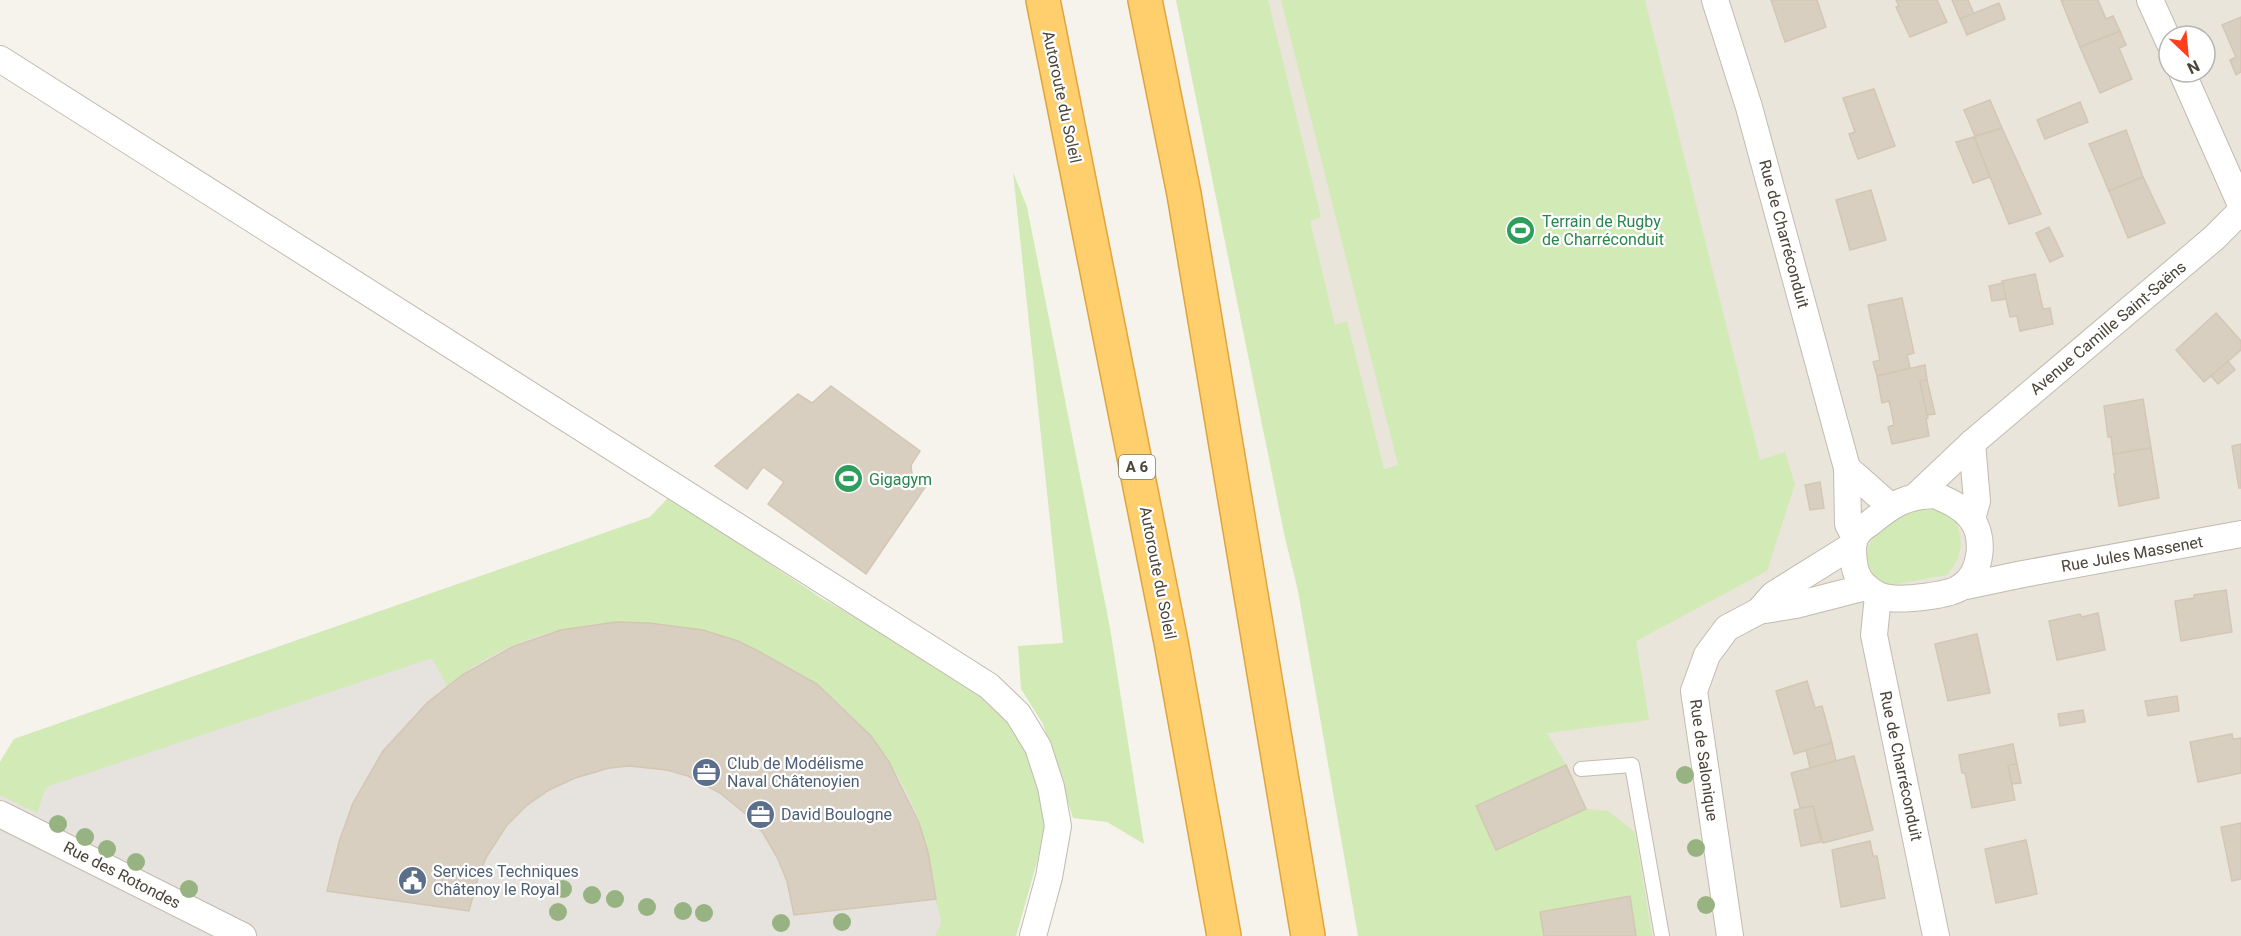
<svg xmlns="http://www.w3.org/2000/svg" width="2241" height="936" font-family="Roboto,sans-serif">
	<style>
		.residential { fill: #eae5da; fill-rule: evenodd }
		.industrial { fill: #e6e2dd }
		.green { fill: #d2eab5 }
		.building { fill: #d8cfc1; stroke: #d3c7b4; stroke-width: 1.5 }
		.lines { fill: none; stroke-linecap: round; stroke-linejoin: round }
		.lane-casing { stroke: #c2bbae; stroke-width: 16 }
		.street-casing { stroke: #c2bbae; stroke-width: 28 }
		.highway-casing { stroke: #e0a43c; stroke-width: 36 }
		.lane { stroke: #fff; stroke-width: 14 }
		.street { stroke: #fff; stroke-width: 26 }
		.highway { stroke: #ffcf6e; stroke-width: 33 }
		.tree { fill: #97b381 }
		.labels { text-anchor: middle; dominant-baseline: central; stroke-width: 4.5; stroke-linejoin: round; paint-order: stroke }
		.shield { fill: #fff; stroke: #817c74; stroke-width: 1.5 }
		.shield-label { font-size: 15px; font-weight: bold; fill: #4b4439 }
		.street-label { font-size: 16px; fill: #4b4439; stroke: #fff }
		.leisure-label { font-size: 16px; fill: #27864d; stroke: #fff; text-anchor: start }
		.service-label { font-size: 16px; fill: #4e5e75; stroke: #fff; text-anchor: start }
	</style>
	<rect width="100%" height="100%" fill="#f6f3ec"/>
	<path class="residential" d="M1233,0H2241V936H1411ZM2169,36H2205V72H2169Z"/>
	<polygon class="industrial" points="669,497 821,598 884,632 1038,858 1016,936 0,936 0,762 14,739 650,517"/>
	<g class="green">
		<polygon points="1176,0 1268,0 1321,217 1310,221 1335,325 1347,321 1384,469 1398,465 1281,0 1645,0 1760,460 1785,452 1795,484 1767,571 1636,641 1649,720 1547,733 1566,765 1476,806 1496,850 1586,809 1608,811 1635,832 1652,936 1358,936 1298,591 1285,538"/>
		<polygon points="1013,172 1027,207 1110,628 1144,844 1107,822 1073,818 1043,724 1021,689 1018,646 1063,643"/>
		<path d="M669,497L821,598L966,680L1013,724L1038,776L1045,822L1038,858L1016,936H935C936,933 940,928 941,924C941,917 938,908 936,902C934,888 932,875 930,862C889,650 615,547 447,686L432,658L46,787L37,813L0,795V762L14,739L650,517Z"/>
		<path d="M1918,508L1940,511L1957,522C1963,546 1963,555 1947,575L1885,586L1872,577C1871,570 1866,560 1867,554C1870,529 1899,517 1918,508Z"/>
	</g>
	<g class="building">
		<polygon points="1771,0 1817,0 1826,27 1785,42"/>
		<polygon points="1896,0 1937,0 1947,22 1910,37 1896,7 1899,6"/>
		<polygon points="1952,0 1968,0 1974,14 1960,19"/>
		<polygon points="2061,0 2098,0 2106,19 2113,16 2120,31 2080,47"/>
		<polygon points="1999,3 2005,19 1967,35 1960,19"/>
		<polygon points="2241,17 2241,72 2236,75 2230,60 2236,57 2222,25"/>
		<polygon points="2120,31 2126,45 2119,48 2132,79 2100,93 2080,47"/>
		<polygon points="1874,89 1895,146 1858,159 1849,134 1855,132 1843,98"/>
		<polygon points="1990,100 2002,128 1975,136 1964,110"/>
		<polygon points="2080,102 2088,122 2045,139 2037,120"/>
		<polygon points="2002,128 2041,214 2009,224 1974,137"/>
		<polygon points="2126,130 2143,177 2109,191 2089,144"/>
		<polygon points="1974,137 1990,177 1973,183 1956,142"/>
		<polygon points="2143,177 2165,223 2128,238 2109,191"/>
		<polygon points="1871,190 1886,240 1850,250 1836,200"/>
		<polygon points="2049,227 2063,256 2050,262 2036,233"/>
		<polygon points="2035,274 2043,309 2050,308 2053,324 2020,331 2017,316 2010,317 2002,281"/>
		<polygon points="2003,283 2006,299 1992,301 1989,286"/>
		<polygon points="1902,298 1914,353 1907,355 1910,368 1877,376 1873,362 1880,360 1868,305"/>
		<polygon points="2216,313 2241,341 2241,350 2204,382 2176,350"/>
		<polygon points="2228,361 2235,370 2218,384 2211,376"/>
		<polygon points="1925,365 1927,380 1920,381 1928,418 1926,419 1929,436 1892,444 1888,427 1894,425 1892,414 1889,401 1882,403 1877,376"/>
		<polygon points="1927,380 1935,414 1927,415 1920,381"/>
		<polygon points="831,386 920,451 911,465 912,475 926,486 866,574 768,504 784,482 763,467 747,489 715,466 798,394 812,403"/>
		<polygon points="2143,399 2151,448 2113,454 2111,437 2108,437 2104,406"/>
		<polygon points="2241,444 2241,488 2239,488 2232,446"/>
		<polygon points="2151,448 2159,498 2119,506 2114,474 2116,474 2113,454"/>
		<polygon points="1820,482 1824,508 1810,510 1805,485"/>
		<polygon points="2226,590 2232,632 2181,641 2175,601 2194,598 2194,595"/>
		<polygon points="2098,613 2105,650 2057,660 2049,621 2080,614 2082,617"/>
		<polygon points="616,622 649,623 703,630 738,641 760,652 817,684 871,736 889,762 919,823 928,852 936,899 794,915 787,881 777,857 763,833 748,816 720,793 688,776 667,770 629,766 609,768 575,778 549,790 526,806 507,825 487,856 479,874 469,911 327,891 339,842 353,803 383,751 427,703 462,675 512,647 561,630"/>
		<polygon points="1977,634 1990,693 1948,701 1935,644"/>
		<polygon points="1807,681 1815,708 1822,706 1832,743 1794,754 1776,691"/>
		<polygon points="2177,696 2179,711 2148,716 2145,701"/>
		<polygon points="2083,710 2085,722 2060,726 2058,714"/>
		<polygon points="2232,734 2233,739 2241,738 2241,773 2198,782 2190,742"/>
		<polygon points="1832,743 1836,761 1810,768 1806,750"/>
		<polygon points="2013,744 2017,764 2008,765 2015,800 1972,808 1965,773 1962,773 1959,755"/>
		<polygon points="1854,756 1873,830 1823,843 1813,806 1800,808 1791,773"/>
		<polygon points="2017,764 2021,783 2012,784 2008,765"/>
		<polygon points="1566,765 1586,809 1496,850 1476,806"/>
		<polygon points="1813,806 1821,842 1801,846 1794,810"/>
		<polygon points="2241,823 2241,879 2232,881 2221,827"/>
		<polygon points="2026,840 2037,894 1996,903 1985,849"/>
		<polygon points="1870,841 1873,856 1877,856 1885,898 1841,907 1832,850"/>
		<polygon points="1630,896 1636,936 1544,936 1540,912"/>
	</g>
	<g class="lines">
		<defs>
			<polyline id="lane" points="1581,769 1632,765 1662,936"/>
			<g id="street">
				<polyline points="1715,0 1749,107 1847,468 1848,524 1855,537"/>
				<polyline points="2150,0 2169,42"/>
				<polyline points="0,59 989,686 1018,714 1038,747 1051,787 1058,826 1049,877 1033,936"/>
				<polyline points="2182,72 2241,205"/>
				<polyline points="1847,468 1890,506"/>
				<path d="M1935,495C1948,501 1961,506 1970,517C1986,536 1982,573 1961,587C1949,596 1904,600 1889,598C1881,597 1875,594 1869,589C1859,582 1855,573 1854,562C1853,555 1852,546 1855,539C1857,532 1864,527 1870,523C1893,504 1905,496 1935,495Z"/>
				<polyline points="1916,496 1972,443 2214,238 2241,211"/>
				<polyline points="1972,519 1977,501 1972,443"/>
				<polyline points="1961,587 2023,574 2241,534"/>
				<polyline points="1878,596 1874,635 1936,936"/>
				<polyline points="1759,611 1773,595 1853,545"/>
				<polyline points="0,814 243,936"/>
				<polyline points="1730,936 1694,691 1707,655 1727,628 1759,611 1796,605 1866,587"/>
			</g>
			<g id="highway">
				<polyline points="1043,0 1171,642 1224,936"/>
				<polyline points="1145,0 1184,194 1308,936"/>
			</g>
		</defs>
		<use href="#lane" class="lane-casing"/>
		<use href="#street" class="street-casing"/>
		<use href="#highway" class="highway-casing"/>
		<use href="#lane" class="lane"/>
		<use href="#street" class="street"/>
		<use href="#highway" class="highway"/>
	</g>
	<g class="tree">
		<circle cx="1685" cy="775" r="9"/>
		<circle cx="58" cy="824" r="9"/>
		<circle cx="85" cy="837" r="9"/>
		<circle cx="1696" cy="848" r="9"/>
		<circle cx="107" cy="849" r="9"/>
		<circle cx="136" cy="862" r="9"/>
		<circle cx="189" cy="889" r="9"/>
		<circle cx="563" cy="889" r="9"/>
		<circle cx="592" cy="895" r="9"/>
		<circle cx="615" cy="899" r="9"/>
		<circle cx="1706" cy="905" r="9"/>
		<circle cx="647" cy="907" r="9"/>
		<circle cx="683" cy="911" r="9"/>
		<circle cx="558" cy="912" r="9"/>
		<circle cx="704" cy="913" r="9"/>
		<circle cx="842" cy="922" r="9"/>
		<circle cx="781" cy="923" r="9"/>
	</g>
	<defs>
		<symbol id="stadium-disc" viewBox="-11 -11 22 22"><circle r="9.5" fill="#2e9e5b" stroke="#fff"/><path d="M0-5a6.5 5 0 1 0 0 10a6.5 5 0 1 0 0-10ZM-3.5-1.8h7v3.6h-7Z" fill="#fff"/></symbol>
		<symbol id="office-disc" viewBox="-11 -11 22 22"><circle r="9.5" fill="#5c6f8a" stroke="#fff"/><path d="M-6-3h4V-5.5h4V-3h4V5H-6ZM-1-4.5V-3h2v-1.5ZM-6 0V1H6V0Z" fill="#fff"/></symbol>
		<symbol id="civic-disc" viewBox="-11 -11 22 22"><circle r="9.5" fill="#5c6f8a" stroke="#fff"/><path d="M-.6-6.5H3V-4.5H.6V-3L4-1V1h2V6H-6V1h2V-1L-.6-3ZM-1.2 2.5V6h2.4V2.5Z" fill="#fff"/></symbol>
	</defs>
	<g fill-rule="evenodd">
		<use href="#stadium-disc" x="1504" y="214" width="33" height="33"/>
		<use href="#stadium-disc" x="832" y="462" width="33" height="33"/>
		<use href="#office-disc" x="690" y="756" width="33" height="33"/>
		<use href="#office-disc" x="744" y="798" width="33" height="33"/>
		<use href="#civic-disc" x="396" y="864" width="33" height="33"/>
	</g>
	<g class="labels">
		<rect class="shield" x="1119" y="455" width="36" height="24" rx="4.5"/>
		<g class="shield-label">
			<text x="1137" y="467">A 6</text>
		</g>
		<g class="street-label">
			<text transform="translate(1062 97) rotate(78)">Autoroute du Soleil</text>
			<text transform="translate(1784 234) rotate(75)">Rue de Charréconduit</text>
			<text transform="translate(2108 328) rotate(-40)">Avenue Camille Saint-Saëns</text>
			<text transform="translate(2132 554) rotate(-10)">Rue Jules Massenet</text>
			<text transform="translate(1158 573) rotate(79)">Autoroute du Soleil</text>
			<text transform="translate(1704 760) rotate(82)">Rue de Salonique</text>
			<text transform="translate(1901 766) rotate(78)">Rue de Charréconduit</text>
			<text transform="translate(122 875) rotate(27)">Rue des Rotondes</text>
		</g>
		<g class="leisure-label">
			<text x="1542" y="221">Terrain de Rugby<tspan x="1542" dy="18">de Charréconduit</tspan></text>
			<text x="869" y="479">Gigagym</text>
		</g>
		<g class="service-label">
			<text x="727" y="763">Club de Modélisme<tspan x="727" dy="18">Naval Châtenoyien</tspan></text>
			<text x="781" y="814">David Boulogne</text>
			<text x="433" y="871">Services Techniques<tspan x="433" dy="18">Châtenoy le Royal</tspan></text>
		</g>
	</g>
	<g transform="translate(2187 54) rotate(154)"><circle r="28" fill="#ffffff" stroke="#b7b4b0" stroke-width="1.5"/>
	<path d="M0-4.5L10 22L0 15L-10 22Z" fill="#fc3f1d"/>
	<text y="-9" font-size="16" font-weight="bold" text-anchor="middle" fill="#4b4439">N</text>
	</g>
</svg>
